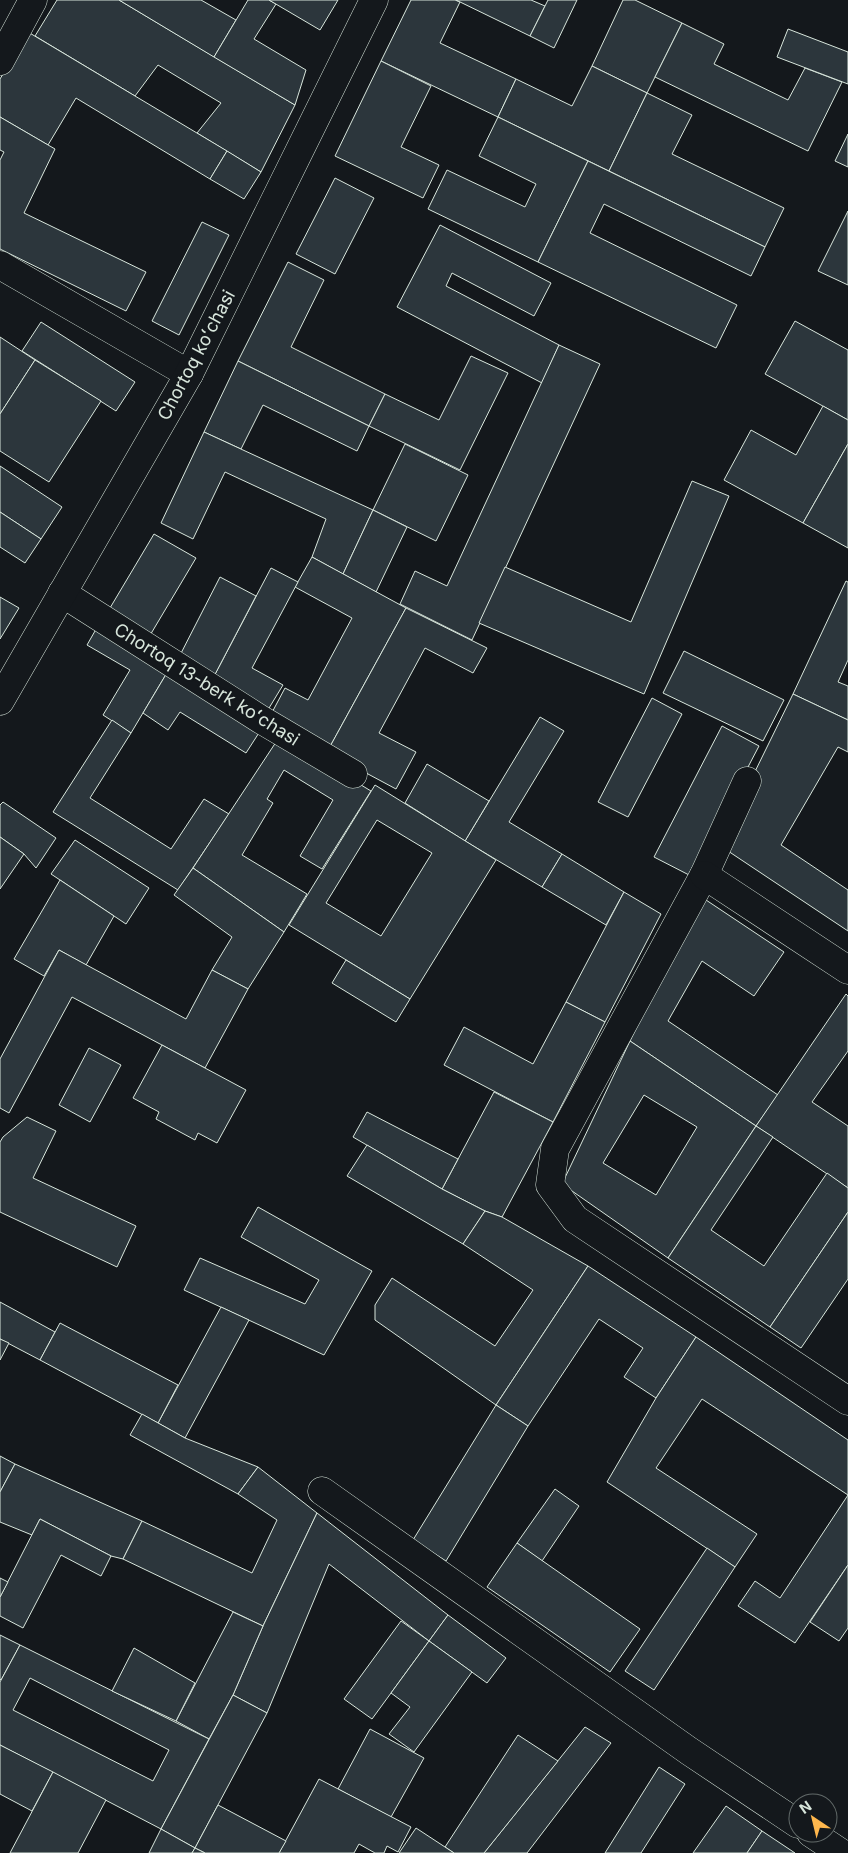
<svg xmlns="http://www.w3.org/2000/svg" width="848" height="1853" font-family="Inter,sans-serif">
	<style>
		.building { fill: #2c363c; stroke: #d8e6dc; fill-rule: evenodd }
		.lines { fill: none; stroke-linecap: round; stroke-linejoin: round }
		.street-casing { stroke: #d8e6dc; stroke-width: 29 }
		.secondary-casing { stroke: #d8e6dc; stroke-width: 29 }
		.street { stroke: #14181c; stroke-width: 28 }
		.secondary { stroke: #14181c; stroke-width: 28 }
		.labels { text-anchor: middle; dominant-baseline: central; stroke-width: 4; stroke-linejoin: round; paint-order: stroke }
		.street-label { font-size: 18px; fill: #d8e6dc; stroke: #14181c }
	</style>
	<rect width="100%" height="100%" fill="#14181c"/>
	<g class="building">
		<polygon points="57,0 119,0 295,105 261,172 197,133 221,103 158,65 135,96 35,36"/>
		<polygon points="119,0 201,0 236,20 214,57"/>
		<polygon points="248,0 269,0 276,4 254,39 306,70 295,105 214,57"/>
		<polygon points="269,0 338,0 320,30"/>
		<polygon points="411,0 455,0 460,2 440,43 516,79 498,117 381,61"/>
		<polygon points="456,0 531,0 545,6 530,36"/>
		<polygon points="548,0 577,0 554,48 530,36"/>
		<polygon points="623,0 635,0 682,23 647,93 592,66"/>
		<polygon points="682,23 724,44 714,64 788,100 805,68 842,82 808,151 655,77"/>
		<polygon points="788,29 848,52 848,84 777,57"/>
		<polygon points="28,32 227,151 210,179 76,98 48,145 0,117 0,79"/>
		<polygon points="381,61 431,86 401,147 439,165 423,198 335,156"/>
		<polygon points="592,66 647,93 609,171 498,117 516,79 572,106"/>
		<polygon points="647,93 692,115 672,154 784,208 765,247 609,171"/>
		<polygon points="0,117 55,149 24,213 146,272 126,311 0,249 0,160 4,152 0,150"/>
		<polygon points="498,117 588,161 538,262 428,209 447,170 525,207 536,184 479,156"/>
		<polygon points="848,134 848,167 835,161"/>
		<polygon points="227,151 261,172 244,199 210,179"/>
		<polygon points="588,161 765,247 751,276 604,204 590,233 737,305 716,348 538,262"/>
		<polygon points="335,178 374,198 335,274 296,254"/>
		<polygon points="848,211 848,285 818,271"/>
		<polygon points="202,222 229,235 179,335 152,321"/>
		<polygon points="440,225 551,283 534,316 452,273 446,286 559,345 542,383 397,307"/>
		<polygon points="288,262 324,280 291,347 385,394 369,426 238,361"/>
		<polygon points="795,321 848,350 848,420 765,374"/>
		<polygon points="41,322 135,382 116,411 22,351"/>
		<polygon points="0,337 35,360 0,414"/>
		<polygon points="559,345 600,364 472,640 400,604 415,571 447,586"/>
		<polygon points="471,356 508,373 460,470 369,426 385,394 439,420"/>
		<polygon points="35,360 101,401 49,482 0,451 0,414"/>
		<polygon points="238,361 369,426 357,451 263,405 241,449 204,432"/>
		<polygon points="823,406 848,420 848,444 803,523 724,480 751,430 796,455"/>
		<polygon points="204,432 373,510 343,574 312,557 326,519 225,472 193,539 161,523"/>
		<polygon points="405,444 468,475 436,541 373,510"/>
		<polygon points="848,444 848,548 803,523"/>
		<polygon points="0,466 62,507 41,539 0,512"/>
		<polygon points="692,481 729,496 644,694 479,623 505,567 631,622"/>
		<polygon points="373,510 407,527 376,592 343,574"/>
		<polygon points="0,512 41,539 25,563 0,547"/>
		<polygon points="154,534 196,558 149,637 107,613"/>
		<polygon points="312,557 406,608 327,752 268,720 285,688 308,700 352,618 295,587"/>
		<polygon points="271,568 298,582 252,668 283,685 266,713 211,682"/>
		<polygon points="220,577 256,596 211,682 176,663"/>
		<polygon points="846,581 848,582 848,660 838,682 848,686 848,720 793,694"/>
		<polygon points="0,597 19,608 0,639"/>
		<polygon points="406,608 487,648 473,673 425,648 379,733 416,752 396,789 327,752"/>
		<polygon points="99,624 171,666 131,733 103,715 130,670 87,645"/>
		<polygon points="684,651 784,700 763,741 663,693"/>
		<polygon points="171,666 264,725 246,753 180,712 168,730 143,713"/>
		<polygon points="793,694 848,720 848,752 838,747 781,845 848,890 848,931 719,845"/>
		<polygon points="652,698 682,714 628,817 598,802"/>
		<polygon points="540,717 564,731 509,822 562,854 542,887 465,841"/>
		<polygon points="112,720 131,733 90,798 171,849 204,799 229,814 178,890 53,812"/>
		<polygon points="722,726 759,746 691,876 654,857"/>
		<polygon points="280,736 371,791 322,869 300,856 333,800 284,770 267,799 273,803 242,855 307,894 284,932 193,868"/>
		<polygon points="427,764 489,801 465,841 405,803"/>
		<path d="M375,785L496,860L410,999L289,925ZM377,820L432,853L381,936L326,903Z"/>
		<polygon points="3,802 56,838 36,868 24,854 0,837 0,805"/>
		<polygon points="0,837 24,854 0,889"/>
		<polygon points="75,840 149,888 126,924 51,874"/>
		<polygon points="562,854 624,892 606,925 542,887"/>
		<polygon points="193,868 284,932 248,989 212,970 232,937 174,895"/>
		<polygon points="60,880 114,916 86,965 59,950 44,976 14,959"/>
		<polygon points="624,892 661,914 605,1022 566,1002"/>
		<polygon points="700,896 784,952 754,996 702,961 668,1021 778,1095 756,1126 630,1041"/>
		<polygon points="59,950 186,1019 212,970 248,989 205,1068 72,997 9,1113 0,1108 0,1059"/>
		<polygon points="346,960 410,999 396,1022 332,983"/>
		<polygon points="846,994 848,996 848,1051 812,1102 848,1126 848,1188 756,1126"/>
		<polygon points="566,1002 605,1022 553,1122 444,1065 464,1027 533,1064"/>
		<path d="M630,1041L756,1126L668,1258L562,1184ZM644,1095L697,1127L656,1195L603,1163Z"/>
		<polygon points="162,1045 246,1090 217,1143 198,1133 195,1140 156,1119 159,1112 133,1098"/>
		<polygon points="89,1048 121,1065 90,1122 59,1105"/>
		<polygon points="494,1092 553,1122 502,1217 485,1211 442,1189"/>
		<polygon points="367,1112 458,1159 442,1189 353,1137"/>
		<polygon points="27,1117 56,1131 33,1178 136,1226 117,1267 0,1212 0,1142 3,1137"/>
		<polygon points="756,1126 773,1137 711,1230 764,1266 827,1173 848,1188 848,1212 770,1327 668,1258"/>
		<polygon points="367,1145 442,1189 485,1211 463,1244 347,1176"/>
		<polygon points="258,1207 372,1271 324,1355 184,1290 200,1258 305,1304 319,1280 241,1237"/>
		<polygon points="485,1211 502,1217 588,1266 496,1405 375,1320 375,1305 392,1278 495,1346 533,1290 463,1244"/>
		<polygon points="848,1212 848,1279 801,1348 770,1327"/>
		<polygon points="588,1266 696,1337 656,1398 624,1377 643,1348 599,1319 528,1426 496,1405"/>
		<polygon points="0,1302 55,1332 40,1360 0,1339"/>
		<polygon points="221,1307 249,1320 185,1438 158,1423"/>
		<polygon points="60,1323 178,1385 158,1423 40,1360"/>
		<polygon points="696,1337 848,1440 848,1565 795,1643 738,1606 755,1581 780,1598 848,1495 702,1399 656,1468 757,1534 735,1567 607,1482 656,1398"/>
		<polygon points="0,1339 9,1343 0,1360"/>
		<polygon points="496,1405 528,1426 446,1561 413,1540"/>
		<polygon points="142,1414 185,1438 258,1467 238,1494 130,1435"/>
		<polygon points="0,1456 15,1464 0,1492"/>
		<polygon points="15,1464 142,1521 123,1559 111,1556 40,1519 32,1535 0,1522 0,1492"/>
		<polygon points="258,1467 317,1513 263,1626 123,1559 142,1521 252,1573 277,1520 238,1494"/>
		<polygon points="555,1489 579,1506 542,1561 517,1543"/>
		<polygon points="317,1513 448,1615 429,1641 329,1564 267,1713 233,1695 263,1626"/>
		<polygon points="40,1519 111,1556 101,1576 61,1555 23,1628 0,1616 0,1597"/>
		<polygon points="517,1543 640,1629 610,1672 487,1587"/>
		<polygon points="707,1548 735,1567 654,1690 625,1671"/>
		<polygon points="848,1565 848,1628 839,1641 810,1622"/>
		<polygon points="0,1578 8,1582 0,1597"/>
		<polygon points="233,1612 263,1626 233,1695 209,1739 176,1721"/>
		<polygon points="448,1615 506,1658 487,1683 429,1641"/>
		<polygon points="401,1621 429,1641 372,1719 344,1699"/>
		<polygon points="0,1635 20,1645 1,1680 0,1679"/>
		<polygon points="429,1641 472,1672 414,1752 389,1734 410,1707 391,1693"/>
		<path d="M20,1645L209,1739L161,1829L0,1745V1682ZM30,1678L169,1750L153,1781L13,1710Z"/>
		<polygon points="134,1648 195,1683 176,1721 112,1691"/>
		<polygon points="233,1695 267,1713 195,1848 161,1829"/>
		<polygon points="585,1727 611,1743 527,1853 484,1853"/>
		<polygon points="370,1729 424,1758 391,1817 338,1789"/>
		<polygon points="518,1735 558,1761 484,1853 454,1853 445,1847"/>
		<polygon points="0,1745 53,1772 32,1811 0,1794"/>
		<polygon points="659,1767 685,1784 641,1853 605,1853"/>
		<polygon points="53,1772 106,1800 78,1853 10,1853"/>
		<polygon points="319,1779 411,1827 398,1852 387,1846 384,1853 375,1853 359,1844 354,1853 279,1853"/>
		<polygon points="218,1805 286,1841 279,1853 205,1853 195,1848"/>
		<polygon points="726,1806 762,1831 747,1853 693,1853"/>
		<polygon points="416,1828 445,1847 454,1853 399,1853"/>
		<polygon points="161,1829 195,1848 192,1853 149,1853"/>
		<polygon points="762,1831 795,1853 747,1853"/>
		<polygon points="195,1848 205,1853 192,1853"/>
	</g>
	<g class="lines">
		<defs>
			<g id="street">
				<polyline points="0,61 33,0"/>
				<polyline points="0,265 189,374"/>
				<polyline points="62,593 260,719 353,774"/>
				<polyline points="747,781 704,875 555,1149 550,1185 575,1219 848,1401"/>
				<polyline points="704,875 848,970"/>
				<polyline points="322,1491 689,1751 798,1824"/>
				<polyline points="811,1833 841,1853"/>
			</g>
			<polyline id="secondary" points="0,701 189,374 374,0"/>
		</defs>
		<use href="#street" class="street-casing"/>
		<use href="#secondary" class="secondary-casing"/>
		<use href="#street" class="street"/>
		<use href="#secondary" class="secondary"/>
	</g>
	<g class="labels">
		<g class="street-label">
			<text transform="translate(196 355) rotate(-62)">Chortoq koʻchasi</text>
			<text transform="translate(207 684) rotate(32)">Chortoq 13-berk koʻchasi</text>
		</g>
	</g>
	<g transform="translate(813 1818) rotate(325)"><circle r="24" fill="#14181c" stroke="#626a69"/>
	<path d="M0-4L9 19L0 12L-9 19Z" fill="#ffb74d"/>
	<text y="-8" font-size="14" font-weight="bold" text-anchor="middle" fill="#d8e6dc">N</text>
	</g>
</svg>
